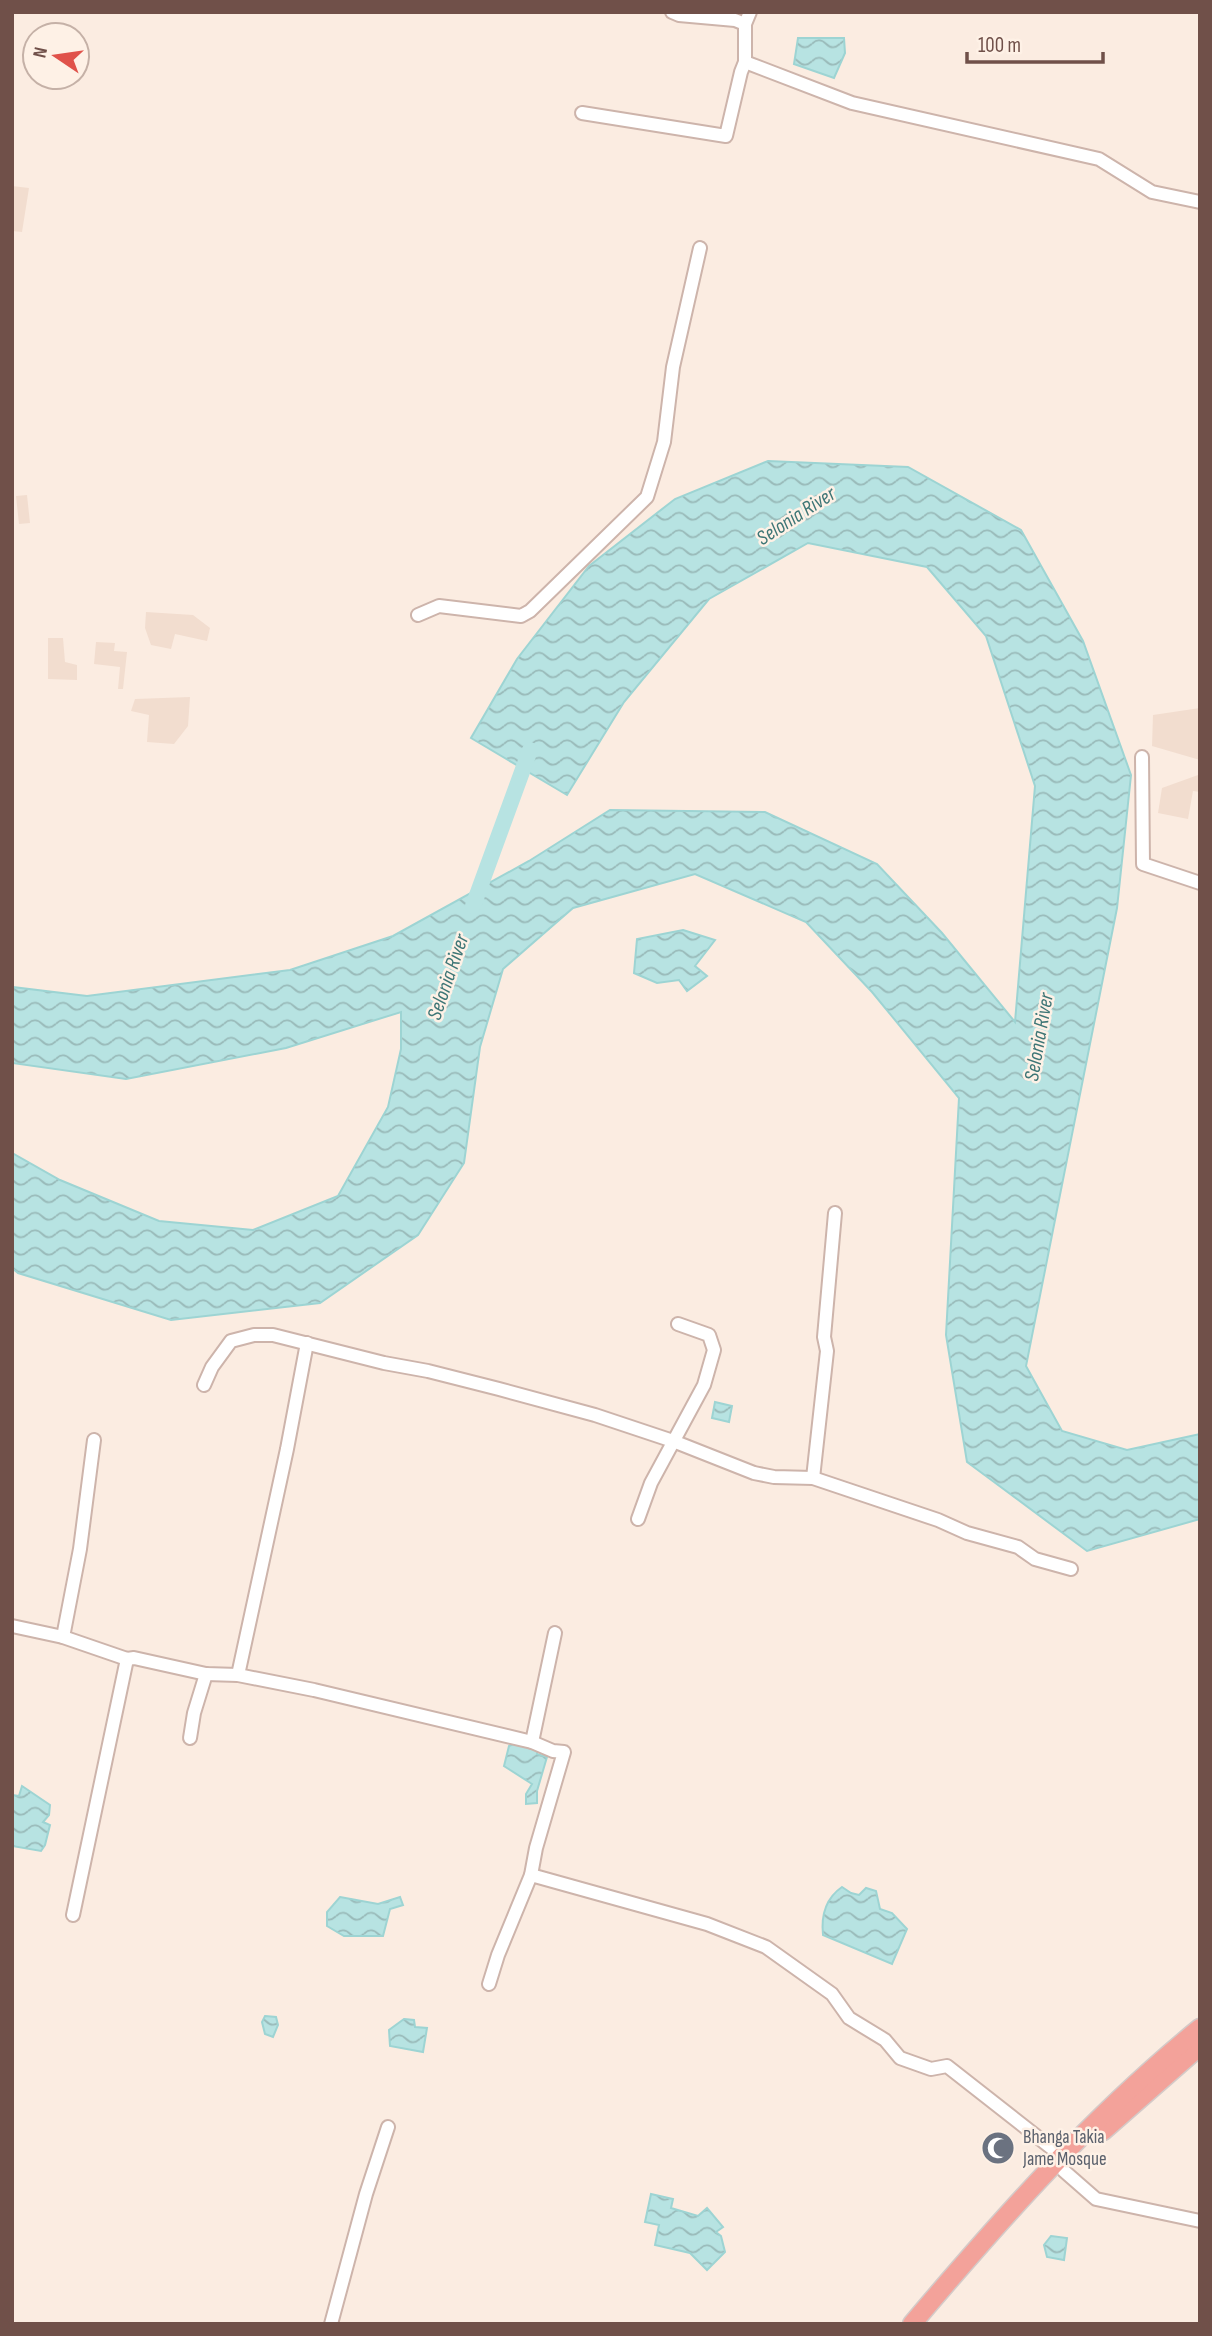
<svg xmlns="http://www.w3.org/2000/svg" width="1212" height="2336" font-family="'Sofia Sans Condensed',sans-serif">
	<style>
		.residential { fill: #f2ddcf }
		.water { fill: url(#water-waves); stroke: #9dd4d3; stroke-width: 2 }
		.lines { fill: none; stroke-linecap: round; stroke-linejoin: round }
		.river { stroke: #b7e3e2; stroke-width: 16 }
		.minor-casing { stroke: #cdb4ab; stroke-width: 16 }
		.highway-casing { stroke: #d4cac8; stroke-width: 21 }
		.minor { stroke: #fff; stroke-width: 12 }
		.highway { stroke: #f3a29a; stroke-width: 18 }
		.labels { text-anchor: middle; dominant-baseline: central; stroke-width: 5; stroke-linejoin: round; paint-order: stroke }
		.worship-label { font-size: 19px; fill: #5b616d; stroke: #fef1e6; text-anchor: start }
		.water-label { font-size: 21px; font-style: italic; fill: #3e7676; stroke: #fef1e6 }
	</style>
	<defs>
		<pattern id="water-waves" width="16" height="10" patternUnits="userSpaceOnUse" patternTransform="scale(1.75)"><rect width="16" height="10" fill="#b7e3e2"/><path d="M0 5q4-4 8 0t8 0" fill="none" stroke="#99bab9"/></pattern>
	</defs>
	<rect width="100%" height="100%" fill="#fbece1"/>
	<g class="residential">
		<polygon points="12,186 29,188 22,232 12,231"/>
		<polygon points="27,495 30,523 19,524 16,496"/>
		<polygon points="146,612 193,615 210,628 207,641 175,634 171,649 151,645 145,628"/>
		<polygon points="48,638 63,638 65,662 77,665 77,680 48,679"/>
		<polygon points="96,642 115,643 114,651 127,652 123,689 118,689 120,667 94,664"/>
		<polygon points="190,697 188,726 174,744 147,742 149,715 131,711 135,699"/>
		<polygon points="1200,708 1200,760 1152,746 1153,715"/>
		<polygon points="1200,769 1200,792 1193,791 1188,819 1158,813 1162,788 1198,775"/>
	</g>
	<g class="water">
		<polygon points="798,38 844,38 845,53 834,78 794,64"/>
		<polygon points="768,461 908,467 1021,530 1083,641 1131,775 1117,908 1026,1366 1062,1431 1127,1450 1200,1434 1200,1519 1087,1551 967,1462 946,1335 959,1098 872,992 806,922 695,874 573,908 503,969 480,1047 464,1163 418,1235 320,1303 171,1320 18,1273 12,1268 12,1153 60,1180 159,1221 253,1230 338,1196 388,1107 401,1049 401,1012 286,1048 126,1079 12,1063 12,987 87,996 290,970 393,936 529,861 610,810 765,812 877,864 942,933 1015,1022 1035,786 986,636 927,567 808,543 709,599 624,702 567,795 471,738 517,659 589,566 675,499"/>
		<polygon points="683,930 715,940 695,966 707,976 687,991 679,980 657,983 634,973 637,939"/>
		<polygon points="715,1402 732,1406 729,1422 712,1418"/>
		<polygon points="518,1742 538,1748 537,1754 547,1757 537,1791 537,1803 526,1804 526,1794 532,1784 504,1766 509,1746"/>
		<polygon points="22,1786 50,1805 49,1815 43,1822 50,1825 45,1845 41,1851 12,1846 12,1795 19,1796"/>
		<path d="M842,1887L851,1893L859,1895L866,1888L876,1891L880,1909L892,1913L907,1929L892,1964L823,1935C821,1916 826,1898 842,1887Z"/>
		<polygon points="340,1897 378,1904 400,1897 403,1905 390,1909 383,1936 344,1936 327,1926 327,1912"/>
		<polygon points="265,2016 276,2017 278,2025 273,2037 265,2034 262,2022"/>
		<polygon points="404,2019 414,2020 415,2027 427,2028 423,2052 390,2046 389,2030"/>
		<polygon points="651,2194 673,2199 671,2208 698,2216 707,2208 723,2227 716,2232 721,2236 725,2252 707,2270 690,2253 655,2245 659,2225 645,2222"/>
		<polygon points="1051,2236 1067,2238 1064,2260 1047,2257 1044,2245"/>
	</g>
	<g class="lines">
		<polyline class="river" points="473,906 530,750"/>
		<defs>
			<g id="minor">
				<polyline points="672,12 679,15 735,20 745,24"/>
				<polyline points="745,62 852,103 1099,159 1152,192 1200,202"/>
				<polyline points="582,113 726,136 741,72 745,62 745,24 750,12"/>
				<polyline points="418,615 439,606 521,616 530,611 647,497 664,442 673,367 700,248"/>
				<polyline points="1142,757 1143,864 1200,883"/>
				<polyline points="204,1385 212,1367 231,1341 254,1335 273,1335 384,1363 428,1371 499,1389 595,1415 673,1441 754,1473 774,1477 813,1478 938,1520 967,1533 1018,1547 1035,1559 1071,1569"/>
				<polyline points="813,1478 827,1351 824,1337 835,1213"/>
				<polyline points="638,1519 651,1483 704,1385 714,1350 709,1335 678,1324"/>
				<polyline points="12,1626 63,1637 127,1659 134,1658 206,1674 238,1675 314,1690 532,1742 553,1751 564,1752 536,1848 531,1875 498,1955 489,1984"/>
				<polyline points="63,1637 80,1549 94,1440"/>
				<polyline points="238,1675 287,1449 307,1343"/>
				<polyline points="190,1738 194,1713 206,1674"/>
				<polyline points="532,1742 555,1633"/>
				<polyline points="531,1875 707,1924 766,1947 832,1994 849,2018 885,2040 900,2058 931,2069 947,2066 1063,2157"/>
				<polyline points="73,1915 127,1659"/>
				<polyline points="1064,2171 1096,2199 1200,2221"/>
				<polyline points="331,2324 366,2194 388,2127"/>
			</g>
			<g id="highway">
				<polyline points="1103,2131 1200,2046"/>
				<path d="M912,2324C1001,2219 1093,2115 1200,2028"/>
			</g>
		</defs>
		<use href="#minor" class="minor-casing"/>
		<use href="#highway" class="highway-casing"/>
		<use href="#minor" class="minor"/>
		<use href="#highway" class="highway"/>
	</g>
	<defs>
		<symbol id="mosque-disc" viewBox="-11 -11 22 22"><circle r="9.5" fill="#6b7280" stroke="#fef1e6"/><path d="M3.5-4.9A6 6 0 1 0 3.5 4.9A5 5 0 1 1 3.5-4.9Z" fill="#fff"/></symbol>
	</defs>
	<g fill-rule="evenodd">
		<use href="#mosque-disc" x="979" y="2129" width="38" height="38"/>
	</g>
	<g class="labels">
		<g class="worship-label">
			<text x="1023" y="2137">Bhanga Takia<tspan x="1023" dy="22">Jame Mosque</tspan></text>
		</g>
		<g class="water-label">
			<text transform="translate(796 516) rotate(-33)">Selonia River</text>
			<text transform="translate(448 977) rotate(-71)">Selonia River</text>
			<text transform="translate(1039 1037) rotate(-80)">Selonia River</text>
		</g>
	</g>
	<rect width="1212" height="2336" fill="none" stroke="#705049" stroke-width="28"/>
	<g transform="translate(56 56) rotate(283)"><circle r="33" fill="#fef1e6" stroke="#c5b1a7" stroke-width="2"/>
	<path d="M0-5L12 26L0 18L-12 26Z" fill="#e0524a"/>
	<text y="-10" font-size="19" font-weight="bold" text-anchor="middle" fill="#705049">N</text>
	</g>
	<path d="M967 52v10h136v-10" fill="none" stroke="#705049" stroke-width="3.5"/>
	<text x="978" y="52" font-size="21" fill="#705049" stroke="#fef1e6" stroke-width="5" paint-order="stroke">100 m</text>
</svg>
